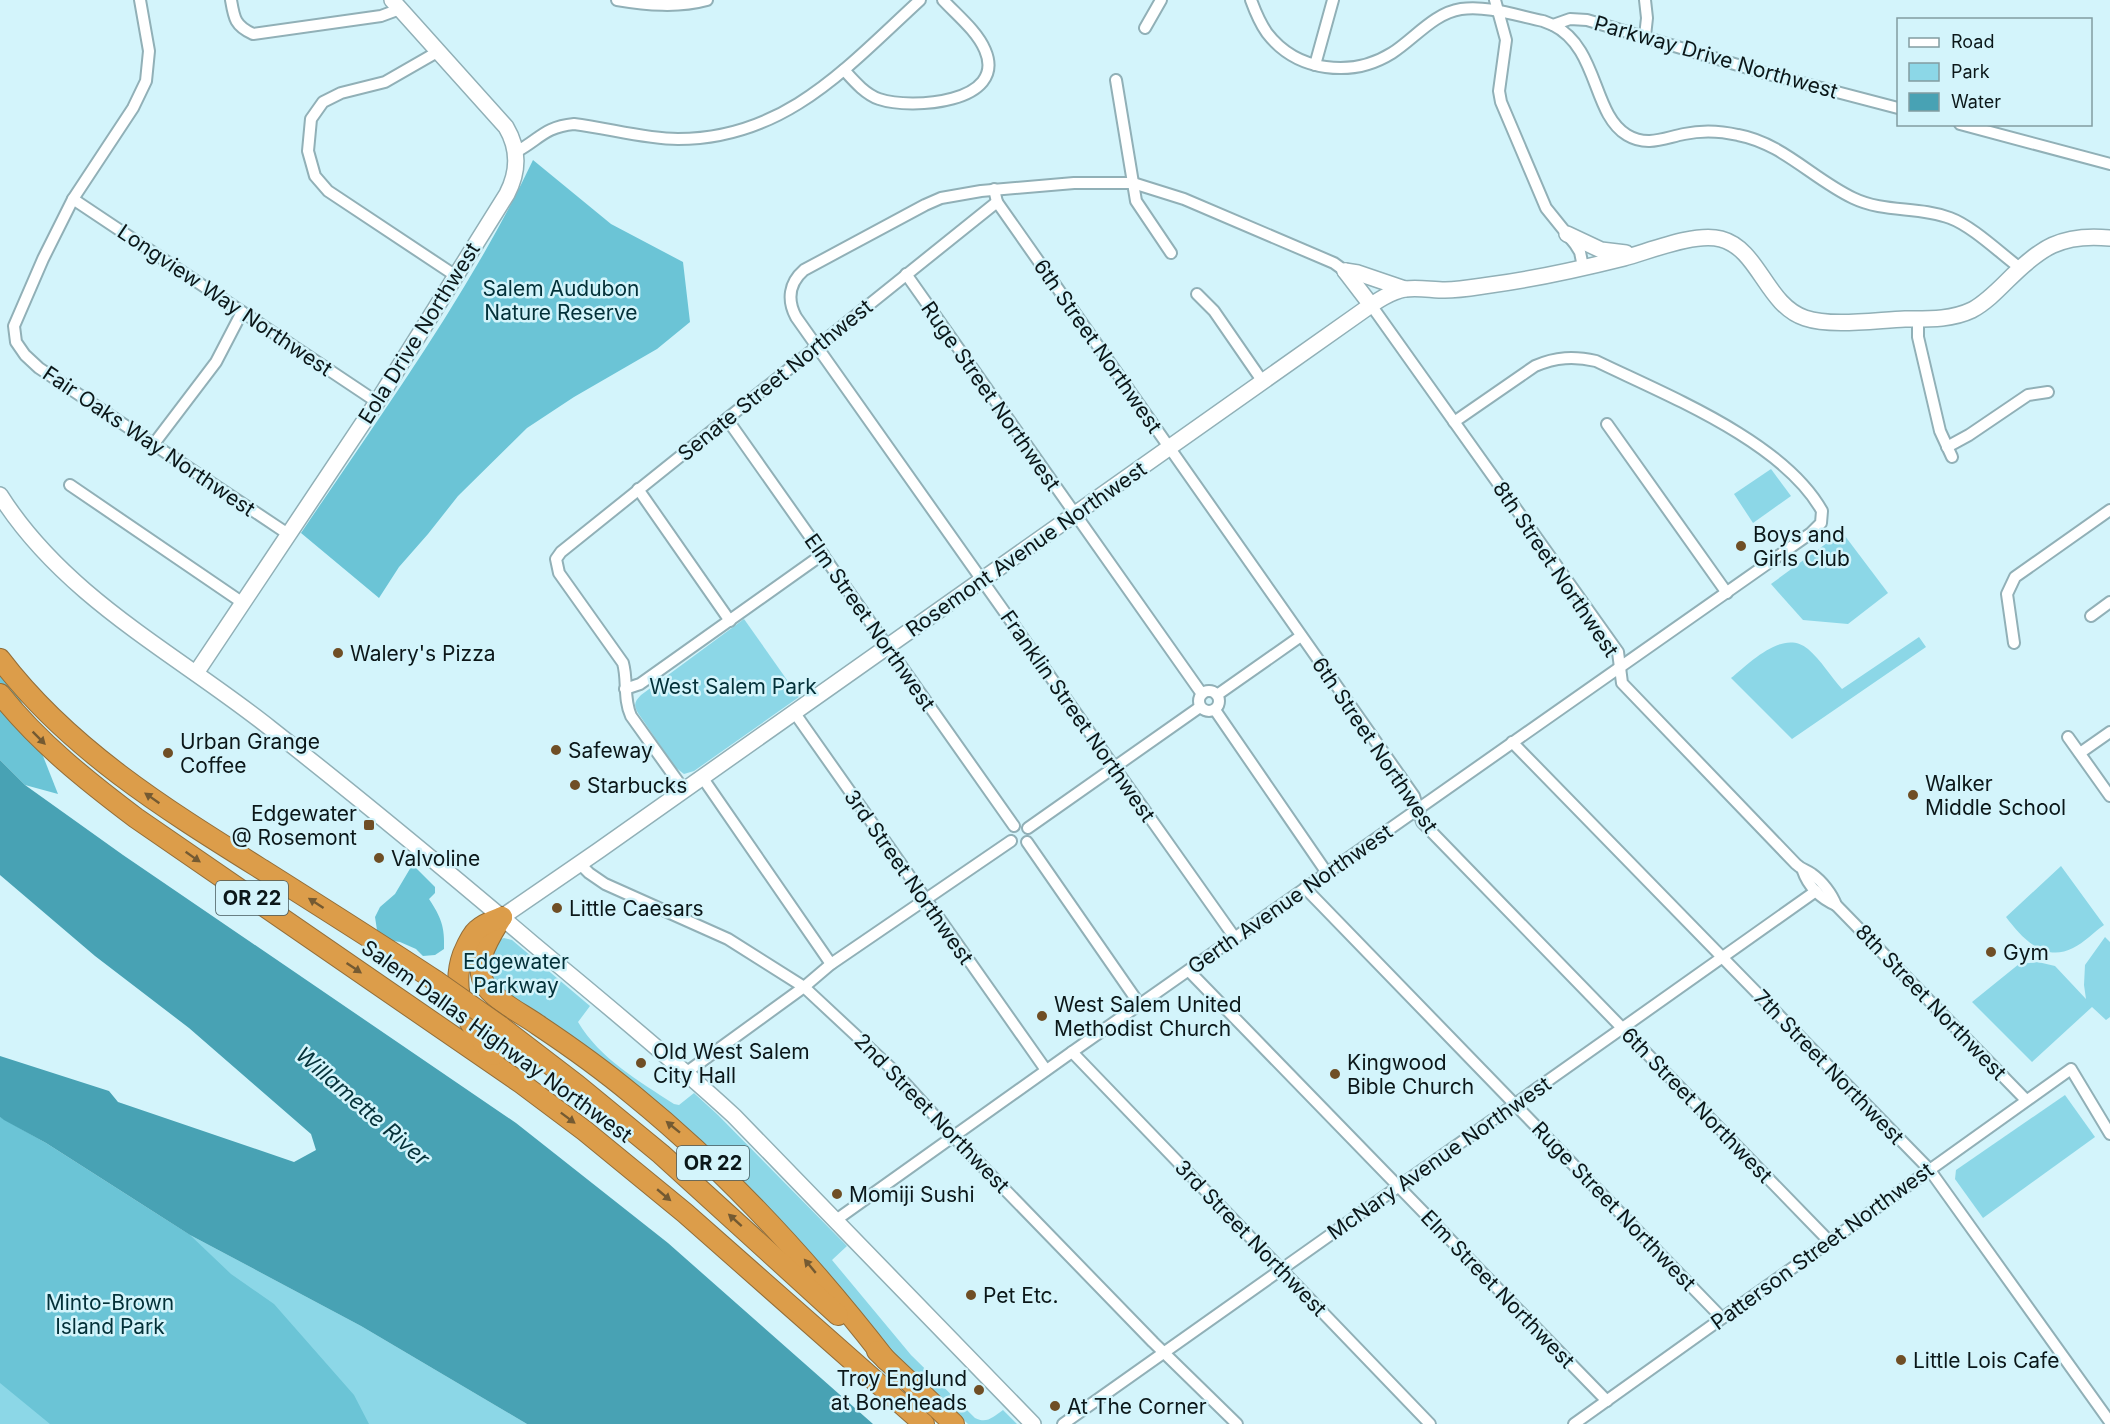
<svg xmlns="http://www.w3.org/2000/svg" width="2110" height="1424" font-family="Inter,sans-serif">
	<style>
		.green { fill: #8cd7e7 }
		.forest { fill: #6bc4d6 }
		.water { fill: #48a2b4 }
		.lines { fill: none; stroke-linecap: round; stroke-linejoin: round }
		.street-casing { stroke: #91b0b7; stroke-width: 14 }
		.secondary-casing { stroke: #91b0b7; stroke-width: 18 }
		.highway-casing { stroke: #936e39; stroke-width: 22 }
		.street { stroke: #fff; stroke-width: 10 }
		.secondary { stroke: #fff; stroke-width: 15 }
		.highway { stroke: #dc9d4a; stroke-width: 20 }
		.highway-bridge-casing { stroke: #936e39; stroke-width: 22; stroke-linecap: butt }
		.highway-bridge { stroke: #dc9d4a; stroke-width: 20 }
		.oneway { fill: #745a32 }
		.poi-dot { fill: #6f4e25; stroke: #d3f4fb; stroke-width: 2 }
		.labels { text-anchor: middle; dominant-baseline: central; stroke-width: 5; stroke-linejoin: round; paint-order: stroke }
		.shield { fill: #d3f4fb; stroke: #47595d; stroke-width: 1.5 }
		.shield-label { font-size: 20px; font-weight: bold; fill: #0b1719 }
		.street-label { font-size: 21px; fill: #0b1719; stroke: #d3f4fb }
		.park-label { font-size: 21px; fill: #033038; stroke: #d3f4fb }
		.poi-label { font-size: 21px; fill: #0b1719; stroke: #d3f4fb; text-anchor: start }
		.water-label { font-size: 22px; font-style: italic; fill: #06323a; stroke: #d3f4fb }
	</style>
	<rect width="100%" height="100%" fill="#d3f4fb"/>
	<g class="green">
		<polygon points="1771,469 1791,496 1753,523 1734,494"/>
		<polygon points="1842,532 1888,593 1848,624 1803,620 1771,584"/>
		<path d="M744,619L799,697L694,771L684,774L675,767L638,713C633,705 635,701 641,695Z"/>
		<path d="M1919,637L1926,647L1792,739L1731,678C1750,663 1783,628 1808,649C1821,660 1831,677 1842,689Z"/>
		<path d="M2061,866L2104,925C2094,932 2084,943 2073,948C2044,963 2022,938 2006,917Z"/>
		<polygon points="2105,937 2110,942 2110,1017 2106,1020 2092,1007 2032,1062 1972,1002 2019,964 2038,962 2055,966 2086,999 2084,985 2085,965"/>
		<path d="M504,938L512,940L590,1006L578,1022C600,1059 639,1081 674,1104L679,1105L694,1093L718,1115L847,1246L832,1260L911,1355L975,1418C987,1424 993,1417 1003,1410L1017,1424H968L906,1366L785,1230L500,991C485,969 489,964 497,940Z"/>
		<polygon points="2065,1095 2095,1137 1983,1218 1955,1179 1956,1170"/>
		<polygon points="0,1117 190,1235 361,1326 527,1424 0,1424"/>
	</g>
	<g class="forest">
		<path d="M533,160L611,224L683,262L690,322L657,349L574,397L527,428L458,496L428,534L399,567L379,598L301,533C382,413 471,291 533,160Z"/>
		<polygon points="0,647 58,794 25,785 0,760"/>
		<path d="M411,867H415L435,887V893L429,899C441,917 445,927 444,949L435,955L423,956L416,949L400,942L387,940L377,930L375,917L380,907L395,894Z"/>
		<polygon points="0,1117 46,1143 190,1235 231,1274 274,1304 354,1395 369,1424 50,1424 0,1383"/>
	</g>
	<polygon class="water" points="0,760 25,785 123,855 516,1123 668,1243 873,1424 527,1424 361,1326 190,1235 46,1143 4,1120 0,1117 0,1056 109,1091 118,1102 294,1162 316,1150 311,1134 189,1028 95,956 0,875"/>
	<g class="lines">
		<defs>
			<g id="street">
				<polyline points="140,0 149,51 146,81 133,108 73,199 43,259 14,326 16,342 25,355 39,368 288,534"/>
				<path d="M231,0C234,18 235,26 253,34L381,16L400,9"/>
				<path d="M617,0C647,5 678,8 707,0"/>
				<path d="M1251,0C1255,11 1260,23 1267,33C1297,72 1352,78 1392,53C1414,39 1434,13 1461,9C1487,5 1518,16 1543,21L1553,25L1570,19L1587,20L1768,74L1898,108"/>
				<polyline points="1495,0 1506,40 1499,91 1501,102 1546,208 1575,244 1580,252 1583,267"/>
				<path d="M1553,25C1599,48 1592,114 1627,135C1647,147 1664,138 1684,134C1702,130 1721,131 1738,135C1782,143 1813,179 1853,198C1884,213 1918,206 1950,218C1972,226 2000,253 2020,268"/>
				<polyline points="1145,28 1161,0"/>
				<polyline points="1645,36 1647,18 1645,0"/>
				<polyline points="439,51 385,82 341,93 323,102 311,119 308,151 315,176 328,191 456,276"/>
				<polyline points="1315,65 1333,0"/>
				<path d="M844,70C854,81 865,94 879,99C911,110 1008,103 985,50C977,31 957,15 943,0"/>
				<polyline points="1116,80 1136,201 1171,253"/>
				<polyline points="1960,124 2110,164"/>
				<path d="M516,152C540,139 544,127 574,124C608,128 644,139 678,139C785,139 847,67 920,0"/>
				<polyline points="994,189 997,202 1414,796 1422,822 1829,1241"/>
				<polyline points="73,199 377,402"/>
				<polyline points="906,274 1202,694"/>
				<polyline points="1197,294 1214,311 1263,382"/>
				<path d="M1371,305L1618,652L1622,683L1796,864C1801,869 1806,870 1812,874C1822,881 1832,894 1836,905L2026,1100"/>
				<polyline points="1918,319 1918,337 1940,431 1952,457"/>
				<polyline points="727,419 1014,826"/>
				<polyline points="1607,424 1727,593"/>
				<polyline points="153,445 216,362 242,312"/>
				<polyline points="1947,447 1969,435 2028,395 2048,392"/>
				<polyline points="70,485 243,603"/>
				<polyline points="638,489 730,621"/>
				<polyline points="2091,616 2110,602"/>
				<polyline points="2014,643 2007,594 2015,577 2110,510"/>
				<polyline points="625,689 640,684 823,554"/>
				<circle cx="1209" cy="701" r="10"/>
				<polyline points="1217,695 1301,636"/>
				<polyline points="1215,710 1327,873"/>
				<polyline points="794,712 1046,1070"/>
				<polyline points="2068,737 2110,796"/>
				<polyline points="1512,742 1929,1169 2110,1422"/>
				<polyline points="2080,753 2110,732"/>
				<polyline points="702,777 831,964"/>
				<path d="M684,790L631,716C623,698 628,681 623,663L559,573L556,559L561,552L997,202"/>
				<polyline points="1028,828 1200,707"/>
				<polyline points="1027,842 1140,1005"/>
				<polyline points="580,864 589,873 605,884 728,939 804,987 892,1069 953,1136 1153,1342 1237,1424"/>
				<path d="M1803,871C1808,886 1821,899 1836,905"/>
				<polyline points="1305,888 1722,1318"/>
				<path d="M1235,938L796,317C787,300 789,283 804,270L925,205L941,198L981,191L1074,183H1133L1184,199L1334,263L1345,271"/>
				<polyline points="1189,971 1607,1401"/>
				<polyline points="1072,1052 1430,1424"/>
				<polyline points="687,1072 804,987 831,964 1011,841"/>
				<path d="M836,1220L1072,1052L1811,533L1821,523L1822,511C1783,441 1666,395 1596,361C1574,356 1556,357 1535,366L1454,422"/>
				<polyline points="1063,1424 1816,891"/>
				<polyline points="1574,1424 2071,1069 2110,1134"/>
			</g>
			<g id="secondary">
				<polyline points="1567,234 1601,250 1626,253"/>
				<polyline points="1345,271 1358,273 1405,289"/>
				<polyline points="1345,271 1371,305"/>
				<path d="M0,495C65,598 177,654 270,728C359,798 446,870 532,943C600,1000 669,1056 734,1116L1033,1424"/>
				<path d="M196,673L377,402L507,194C519,171 519,149 506,127L392,0"/>
				<path d="M502,917L598,851L1364,310C1377,301 1390,292 1405,289C1418,287 1432,290 1445,290C1460,290 1476,287 1490,285C1535,279 1580,269 1624,258C1650,251 1695,232 1721,239C1759,249 1766,305 1805,318C1831,327 1877,320 1905,319C1928,319 1951,320 1972,310C1985,303 1996,292 2007,281C2040,248 2061,233 2110,238"/>
			</g>
			<g id="highway">
				<path d="M0,659C70,751 170,812 266,872C323,908 380,944 436,981"/>
				<path d="M0,694C39,743 87,781 136,818L521,1083L585,1131L685,1213L924,1424"/>
				<path d="M502,917C490,937 470,964 487,988C498,1002 524,1015 538,1025C571,1047 603,1070 633,1095C729,1173 810,1262 886,1360"/>
				<polyline points="500,1026 577,1085 661,1154 838,1315"/>
				<path d="M494,1055C468,1027 449,993 463,954C466,947 471,935 477,930C483,924 494,920 502,917"/>
				<polyline points="877,1351 954,1424"/>
			</g>
		</defs>
		<use href="#street" class="street-casing"/>
		<use href="#secondary" class="secondary-casing"/>
		<use href="#highway" class="highway-casing"/>
		<use href="#street" class="street"/>
		<use href="#secondary" class="secondary"/>
		<use href="#highway" class="highway"/>
		<defs>
			<polyline id="highway-bridge" points="436,981 500,1026"/>
		</defs>
		<use href="#highway-bridge" class="highway-bridge-casing"/>
		<use href="#highway-bridge" class="highway-bridge"/>
	</g>
	<defs><path id="oneway-solid" d="M-6-.8H1V-3.2L6.5 0L1 3.2V.8H-6Z" transform="scale(1.5)"/></defs>
	<g class="oneway">
		<use href="#oneway-solid" transform="translate(39 738) rotate(45)"/>
		<use href="#oneway-solid" transform="translate(152 798) rotate(-145)"/>
		<use href="#oneway-solid" transform="translate(193 857) rotate(35)"/>
		<use href="#oneway-solid" transform="translate(316 903) rotate(-147)"/>
		<use href="#oneway-solid" transform="translate(354 968) rotate(34)"/>
		<use href="#oneway-solid" transform="translate(568 1118) rotate(37)"/>
		<use href="#oneway-solid" transform="translate(673 1127) rotate(-141)"/>
		<use href="#oneway-solid" transform="translate(664 1195) rotate(40)"/>
		<use href="#oneway-solid" transform="translate(735 1220) rotate(-138)"/>
		<use href="#oneway-solid" transform="translate(810 1266) rotate(-130)"/>
	</g>
	<g class="poi-dot">
		<circle cx="1741" cy="546" r="6"/>
		<circle cx="338" cy="653" r="6"/>
		<circle cx="556" cy="750" r="6"/>
		<circle cx="168" cy="753" r="6"/>
		<circle cx="575" cy="785" r="6"/>
		<circle cx="1913" cy="795" r="6"/>
		<rect x="363" y="819" width="12" height="12" rx="3"/>
		<circle cx="379" cy="858" r="6"/>
		<circle cx="557" cy="908" r="6"/>
		<circle cx="1991" cy="952" r="6"/>
		<circle cx="1042" cy="1016" r="6"/>
		<circle cx="641" cy="1063" r="6"/>
		<circle cx="1335" cy="1074" r="6"/>
		<circle cx="837" cy="1194" r="6"/>
		<circle cx="971" cy="1295" r="6"/>
		<circle cx="1901" cy="1360" r="6"/>
		<circle cx="979" cy="1390" r="6"/>
		<circle cx="1055" cy="1406" r="6"/>
	</g>
	<g class="labels">
		<g class="shield">
			<rect x="216" y="881" width="72" height="34" rx="4.5"/>
			<rect x="677" y="1146" width="72" height="34" rx="4.5"/>
		</g>
		<g class="shield-label">
			<text x="252" y="898">OR 22</text>
			<text x="713" y="1163">OR 22</text>
		</g>
		<g class="street-label">
			<text transform="translate(1716 57) rotate(16)">Parkway Drive Northwest</text>
			<text transform="translate(225 300) rotate(34)">Longview Way Northwest</text>
			<text transform="translate(419 333) rotate(-58)">Eola Drive Northwest</text>
			<text transform="translate(1098 346) rotate(55)">6th Street Northwest</text>
			<text transform="translate(775 380) rotate(-39)">Senate Street Northwest</text>
			<text transform="translate(991 396) rotate(55)">Ruge Street Northwest</text>
			<text transform="translate(149 441) rotate(34)">Fair Oaks Way Northwest</text>
			<text transform="translate(1026 549) rotate(-35)">Rosemont Avenue Northwest</text>
			<text transform="translate(1556 569) rotate(56)">8th Street Northwest</text>
			<text transform="translate(870 622) rotate(55)">Elm Street Northwest</text>
			<text transform="translate(1078 716) rotate(55)">Franklin Street Northwest</text>
			<text transform="translate(1375 745) rotate(56)">6th Street Northwest</text>
			<text transform="translate(909 877) rotate(55)">3rd Street Northwest</text>
			<text transform="translate(1290 899) rotate(-35)">Gerth Avenue Northwest</text>
			<text transform="translate(1931 1002) rotate(46)">8th Street Northwest</text>
			<text transform="translate(497 1041) rotate(36)">Salem Dallas Highway Northwest</text>
			<text transform="translate(1829 1067) rotate(46)">7th Street Northwest</text>
			<text transform="translate(1697 1105) rotate(46)">6th Street Northwest</text>
			<text transform="translate(932 1113) rotate(46)">2nd Street Northwest</text>
			<text transform="translate(1439 1158) rotate(-35)">McNary Avenue Northwest</text>
			<text transform="translate(1614 1206) rotate(46)">Ruge Street Northwest</text>
			<text transform="translate(1251 1238) rotate(46)">3rd Street Northwest</text>
			<text transform="translate(1822 1246) rotate(-36)">Patterson Street Northwest</text>
			<text transform="translate(1498 1289) rotate(46)">Elm Street Northwest</text>
		</g>
		<g class="park-label">
			<text x="561" y="288">Salem Audubon<tspan x="561" dy="24">Nature Reserve</tspan></text>
			<text x="733" y="686">West Salem Park</text>
			<text x="516" y="961">Edgewater<tspan x="516" dy="24">Parkway</tspan></text>
			<text x="110" y="1302">Minto-Brown<tspan x="110" dy="24">Island Park</tspan></text>
		</g>
		<g class="poi-label">
			<text x="1753" y="534">Boys and<tspan x="1753" dy="24">Girls Club</tspan></text>
			<text x="350" y="653">Walery's Pizza</text>
			<text x="180" y="741">Urban Grange<tspan x="180" dy="24">Coffee</tspan></text>
			<text x="568" y="750">Safeway</text>
			<text x="1925" y="783">Walker<tspan x="1925" dy="24">Middle School</tspan></text>
			<text x="587" y="785">Starbucks</text>
			<text x="357" y="813" text-anchor="end">Edgewater<tspan x="357" dy="24">@ Rosemont</tspan></text>
			<text x="391" y="858">Valvoline</text>
			<text x="569" y="908">Little Caesars</text>
			<text x="2003" y="952">Gym</text>
			<text x="1054" y="1004">West Salem United<tspan x="1054" dy="24">Methodist Church</tspan></text>
			<text x="653" y="1051">Old West Salem<tspan x="653" dy="24">City Hall</tspan></text>
			<text x="1347" y="1062">Kingwood<tspan x="1347" dy="24">Bible Church</tspan></text>
			<text x="849" y="1194">Momiji Sushi</text>
			<text x="983" y="1295">Pet Etc.</text>
			<text x="1913" y="1360">Little Lois Cafe</text>
			<text x="967" y="1378" text-anchor="end">Troy Englund<tspan x="967" dy="24">at Boneheads</tspan></text>
			<text x="1067" y="1406">At The Corner</text>
		</g>
		<g class="water-label">
			<text transform="translate(363 1106) rotate(41)">Willamette River</text>
		</g>
	</g>
	<rect x="1897" y="18" width="195" height="108" fill="#d3f4fb" stroke="#839ca1" stroke-width="1.5"/>
	<rect x="1909" y="38" width="30" height="9" fill="#ffffff" stroke="#839ca1" stroke-width="1.5"/>
	<text x="1951" y="48" font-size="18" fill="#0b1719">Road</text>
	<rect x="1909" y="63" width="30" height="18" fill="#8cd7e7" stroke="#839ca1" stroke-width="1.5"/>
	<text x="1951" y="78" font-size="18" fill="#0b1719">Park</text>
	<rect x="1909" y="93" width="30" height="18" fill="#48a2b4" stroke="#839ca1" stroke-width="1.5"/>
	<text x="1951" y="108" font-size="18" fill="#0b1719">Water</text>
</svg>
